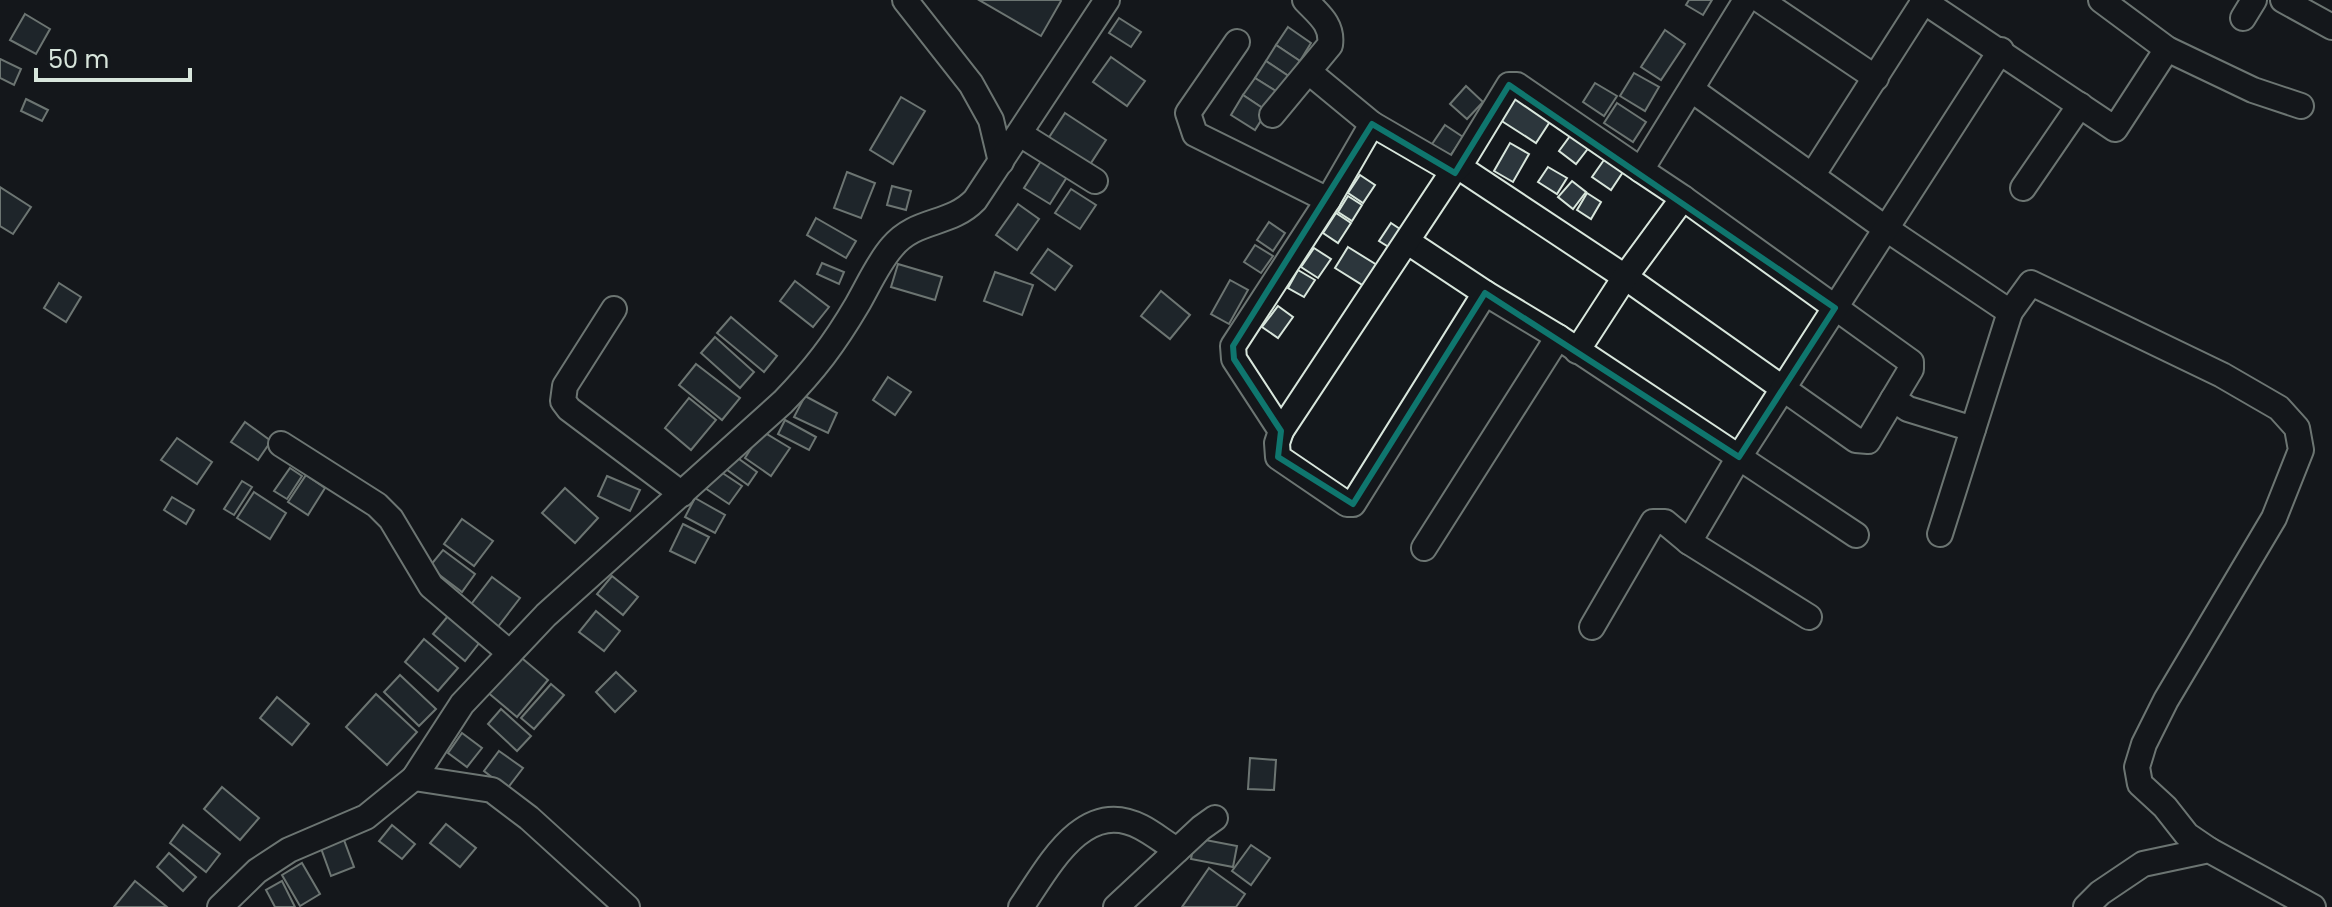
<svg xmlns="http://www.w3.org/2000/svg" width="2332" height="907" font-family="Poppins,sans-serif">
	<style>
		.building { fill: #2c363c; stroke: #d8e6dc; stroke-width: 2 }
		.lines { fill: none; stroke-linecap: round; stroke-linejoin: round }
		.minor-casing { stroke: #d8e6dc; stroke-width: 28 }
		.minor { stroke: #14181c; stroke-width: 24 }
		.marked { fill: none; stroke: #0f766e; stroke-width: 6; stroke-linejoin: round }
	</style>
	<rect width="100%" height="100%" fill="#14181c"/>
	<g class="building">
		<polygon points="979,0 1060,0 1061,1 1041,36"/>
		<polygon points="1689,0 1712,0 1703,15 1686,5"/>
		<polygon points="25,14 50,29 36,54 10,40"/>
		<polygon points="1119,18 1141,32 1131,47 1109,33"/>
		<polygon points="1288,27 1311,43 1300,61 1276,45"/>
		<polygon points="1665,30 1685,44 1661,80 1641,67"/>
		<polygon points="1276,45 1300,61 1290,77 1266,61"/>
		<polygon points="1111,57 1145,81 1127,106 1093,82"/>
		<polygon points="0,59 21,69 14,85 0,78"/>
		<polygon points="1266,61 1290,77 1279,93 1255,78"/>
		<polygon points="1634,73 1659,87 1645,111 1620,96"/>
		<polygon points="1255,78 1279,93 1267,111 1243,95"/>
		<polygon points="1595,83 1617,96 1604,116 1583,102"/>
		<polygon points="1466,86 1483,102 1467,119 1450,104"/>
		<polygon points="1243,95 1267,111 1255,130 1231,115"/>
		<polygon points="1511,95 1551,120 1536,143 1497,118"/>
		<polygon points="901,97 925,111 893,164 870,150"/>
		<polygon points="26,99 48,110 42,121 21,111"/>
		<polygon points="1617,103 1646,122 1633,142 1604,123"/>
		<polygon points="1065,113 1106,140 1087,169 1046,142"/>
		<polygon points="1445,125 1463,137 1446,162 1428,150"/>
		<polygon points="1573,132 1590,146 1576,164 1559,151"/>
		<polygon points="1510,143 1529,154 1513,182 1494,171"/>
		<polygon points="1606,157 1625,169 1611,190 1592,177"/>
		<polygon points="1041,161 1067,177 1050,204 1024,188"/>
		<polygon points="1548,167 1567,178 1557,194 1538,182"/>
		<polygon points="847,172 875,183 861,218 834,208"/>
		<polygon points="1360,175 1375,185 1363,203 1348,193"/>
		<polygon points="1572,181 1586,192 1573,209 1558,197"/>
		<polygon points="892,186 911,191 906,210 887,205"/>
		<polygon points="0,187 31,207 13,234 0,226"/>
		<polygon points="1071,189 1096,205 1080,229 1055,213"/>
		<polygon points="1587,193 1601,202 1591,219 1577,210"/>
		<polygon points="1348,196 1362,205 1352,221 1338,212"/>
		<polygon points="1018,204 1039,219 1017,250 996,235"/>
		<polygon points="1336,213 1351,223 1338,243 1323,233"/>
		<polygon points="816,218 856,241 846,258 807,235"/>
		<polygon points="1269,222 1285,233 1273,251 1257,240"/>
		<polygon points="1391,223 1403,231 1392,249 1379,241"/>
		<polygon points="1255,245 1273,256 1261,273 1244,262"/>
		<polygon points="1348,247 1377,265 1364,286 1335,268"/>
		<polygon points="1314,248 1331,259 1318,278 1301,267"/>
		<polygon points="1048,249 1072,266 1055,290 1031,273"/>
		<polygon points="822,263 844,272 839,284 817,274"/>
		<polygon points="898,264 942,277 935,300 891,287"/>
		<polygon points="1298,270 1315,280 1304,297 1288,288"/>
		<polygon points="995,272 1033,285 1022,315 984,301"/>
		<polygon points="1230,280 1248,290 1229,324 1211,314"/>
		<polygon points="795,281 829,307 813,327 780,301"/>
		<polygon points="59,283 81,297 66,322 44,308"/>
		<polygon points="1161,291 1190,315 1170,339 1141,316"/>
		<polygon points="1278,306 1293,317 1278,338 1262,327"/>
		<polygon points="731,317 777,356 764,372 717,333"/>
		<polygon points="715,337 754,372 740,388 701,353"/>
		<polygon points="696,364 740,398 722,420 679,385"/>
		<polygon points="888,377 911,392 895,415 873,400"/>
		<polygon points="805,396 837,413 828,433 794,417"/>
		<polygon points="689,398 716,420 691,450 665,428"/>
		<polygon points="785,420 816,437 809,450 778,434"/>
		<polygon points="245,422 271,441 258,460 231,442"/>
		<polygon points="762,431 790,448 771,476 745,458"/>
		<polygon points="177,438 212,462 197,484 161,460"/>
		<polygon points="728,451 757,472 748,485 719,464"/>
		<polygon points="290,468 302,476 287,499 274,491"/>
		<polygon points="718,470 742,486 729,504 705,488"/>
		<polygon points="306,475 325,488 308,515 288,502"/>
		<polygon points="607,476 640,490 630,511 598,496"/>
		<polygon points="242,481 252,487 234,515 224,509"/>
		<polygon points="565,488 598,518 575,543 542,513"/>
		<polygon points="254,492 286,513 270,539 237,518"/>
		<polygon points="172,497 194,510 186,524 164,510"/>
		<polygon points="695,498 725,515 715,533 685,517"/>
		<polygon points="462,519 493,541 474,566 444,544"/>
		<polygon points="683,524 709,537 695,563 670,551"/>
		<polygon points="443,550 475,574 462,592 429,567"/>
		<polygon points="612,576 638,597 623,615 597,594"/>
		<polygon points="492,577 520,598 494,632 466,611"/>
		<polygon points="596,611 620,631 604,651 579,632"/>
		<polygon points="448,616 480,642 465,661 433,634"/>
		<polygon points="424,639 458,668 438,691 405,662"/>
		<polygon points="517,654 548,680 517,717 486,691"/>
		<polygon points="616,672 636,691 615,712 596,692"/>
		<polygon points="400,675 436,709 419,726 384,692"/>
		<polygon points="551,684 564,695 534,729 521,718"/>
		<polygon points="376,694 417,732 387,765 346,727"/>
		<polygon points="277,697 309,724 292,745 260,718"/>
		<polygon points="501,709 531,736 517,751 488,724"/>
		<polygon points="462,733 482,748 467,767 448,753"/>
		<polygon points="499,751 523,768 507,789 484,771"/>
		<polygon points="1250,758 1276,760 1274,790 1248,789"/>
		<polygon points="222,787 259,818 240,840 204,809"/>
		<polygon points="446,824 476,848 460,867 430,843"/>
		<polygon points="183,825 220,854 206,872 170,843"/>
		<polygon points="392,825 415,844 402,859 379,841"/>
		<polygon points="341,832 354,867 331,876 318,840"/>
		<polygon points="1195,838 1237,846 1233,867 1191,859"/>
		<polygon points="1251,845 1270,858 1251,885 1232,871"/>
		<polygon points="169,853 196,877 183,891 157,867"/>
		<polygon points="302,863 320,894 300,906 282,875"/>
		<polygon points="1209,868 1245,894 1236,907 1182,907"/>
		<polygon points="135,881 167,907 114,907"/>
		<polygon points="282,881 295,907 275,907 266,890"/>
	</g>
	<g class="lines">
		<defs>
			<g id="minor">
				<polyline points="905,0 971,84 991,120 1001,162"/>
				<polyline points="1760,0 1876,78"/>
				<polyline points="1922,0 2115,129 2167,49"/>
				<polyline points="2101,0 2167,49 2253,90 2301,106"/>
				<polyline points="2283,0 2332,27"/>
				<polyline points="2243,18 2254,0"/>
				<polyline points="1237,42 1188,113 1195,134 1328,200"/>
				<polyline points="1309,72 1372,124 1328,200 1233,346 1234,359 1281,431 1277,443 1278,457 1347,504 1353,504 1485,293 1558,337 1856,535"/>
				<polyline points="1692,90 1885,228 2010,312 1940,534"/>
				<path d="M1272,115L1330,45C1333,24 1318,14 1305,0"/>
				<polyline points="1372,124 1453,171"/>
				<polyline points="1020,134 1095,181"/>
				<polyline points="1459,167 1625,277 1856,440 1868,441 1911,369 1911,362 1683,198"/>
				<polyline points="1812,176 1924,1"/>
				<polyline points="2023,188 2080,105"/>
				<polyline points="1408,242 1485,293"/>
				<polyline points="614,309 565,386 563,401 569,409 682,494"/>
				<polyline points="2010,312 2031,283 2222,375 2279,408 2297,428 2301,450 2274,518 2166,700 2144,744 2137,767 2140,784 2165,807 2187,835 2209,850"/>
				<polyline points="1577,351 1625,277 1683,198 1641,170 1746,0"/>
				<polyline points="1893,399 1908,409 1973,429"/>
				<polyline points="1281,431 1453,171 1459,167 1509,85 1517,85 1641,170"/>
				<polyline points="281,444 377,505 391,519 431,586 510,653"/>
				<polyline points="1689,542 1809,617"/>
				<polyline points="1424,548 1558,337"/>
				<polyline points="1592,627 1653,522 1665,522 1689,542 1739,457 2001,50"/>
				<polyline points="414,778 492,790 529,818 627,907"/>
				<path d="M220,907L257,871L289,850L366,817L414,778L462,704L546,615L783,402C815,369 834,344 857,305C868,286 878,263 892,247C916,218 950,226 975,200L1107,0"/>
				<path d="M1021,907C1048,868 1083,797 1141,827C1153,833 1165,843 1177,850"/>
				<polyline points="1116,907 1201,828 1215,818"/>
				<polyline points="2086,907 2100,893 2143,864 2209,850 2313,907"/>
			</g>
		</defs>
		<use href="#minor" class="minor-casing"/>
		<use href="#minor" class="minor"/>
	</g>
	<path d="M0 0H2332V907H0ZM1509,85L1835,308L1739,457L1485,293L1353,504L1278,457L1281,431L1234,359L1233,346L1372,124L1455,173Z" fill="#14181c" fill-opacity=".55" fill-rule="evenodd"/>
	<path class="marked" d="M1509,85L1835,308L1739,457L1485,293L1353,504L1278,457L1281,431L1234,359L1233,346L1372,124L1455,173Z"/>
	<path d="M36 68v12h154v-12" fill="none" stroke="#d8e6dc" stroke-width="4"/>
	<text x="48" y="68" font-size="24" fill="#d8e6dc" stroke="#14181c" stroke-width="6" paint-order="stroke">50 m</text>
</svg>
